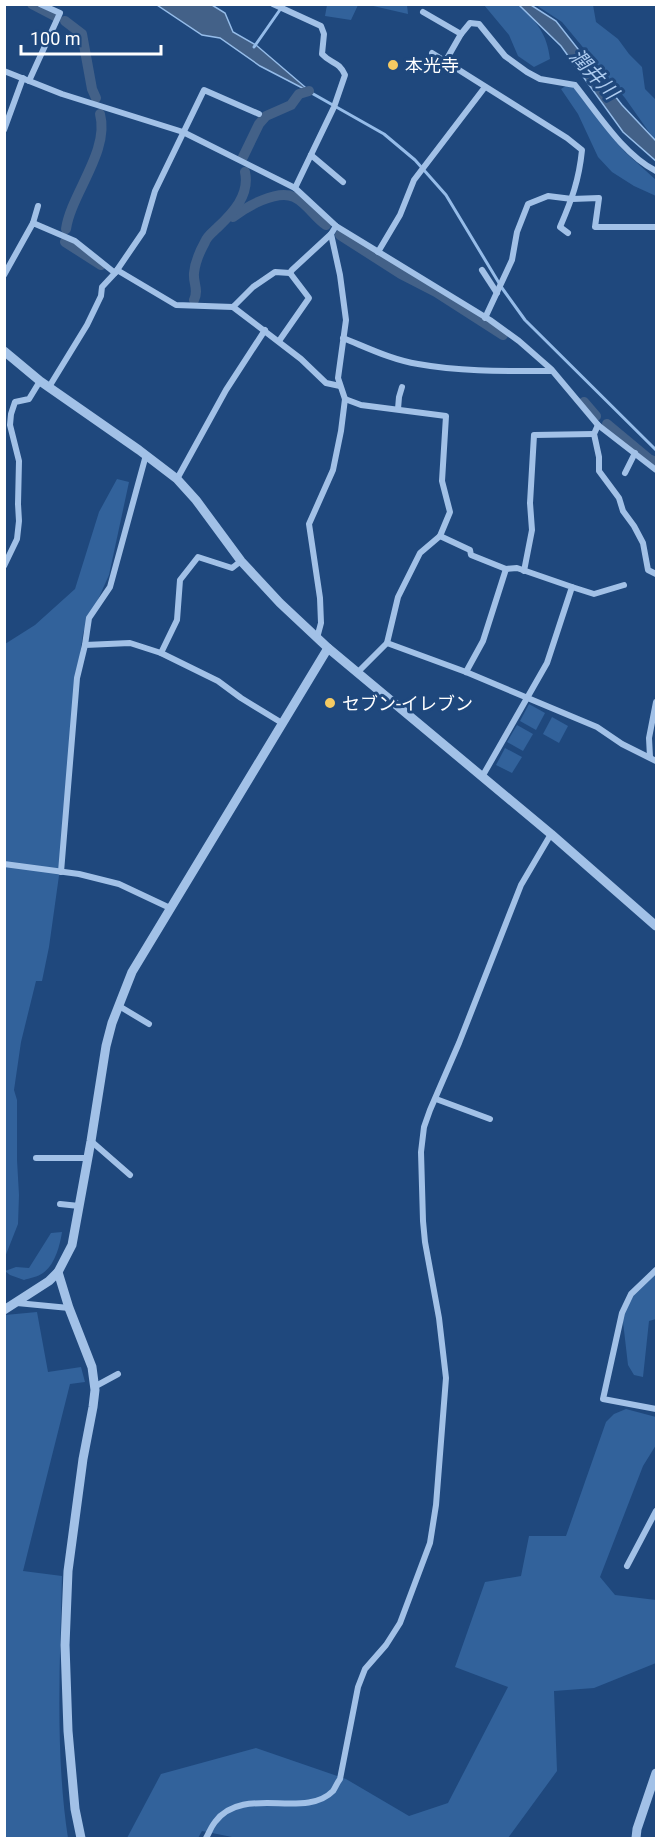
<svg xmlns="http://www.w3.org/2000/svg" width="661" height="1843" font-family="Roboto,'Noto Sans JP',sans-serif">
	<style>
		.green { fill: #32629b }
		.water { fill: #436188; stroke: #95bce9; stroke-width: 1.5 }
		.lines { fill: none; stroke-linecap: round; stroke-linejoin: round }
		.stream { stroke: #95bce9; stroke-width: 3 }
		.canal { stroke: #436188; stroke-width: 10 }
		.minor { stroke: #a2c1e7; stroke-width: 6 }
		.tertiary { stroke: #a2c1e7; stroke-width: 9 }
		.poi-dot { fill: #f5ca62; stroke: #1f487d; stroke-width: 2 }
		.labels { text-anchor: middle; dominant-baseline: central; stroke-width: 6; stroke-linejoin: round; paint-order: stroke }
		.poi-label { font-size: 18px; fill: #fff; stroke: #1f487d; text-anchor: start }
		.water-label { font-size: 20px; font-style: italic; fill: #adcbef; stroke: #1f487d }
	</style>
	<rect width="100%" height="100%" fill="#1f487d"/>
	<g class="green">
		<polygon points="327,5 327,4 358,5 351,20 325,16"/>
		<polygon points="369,5 407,5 408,14"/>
		<path d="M484,5H519C537,22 547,34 550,59L534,67L518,56L509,35Z"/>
		<polygon points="536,5 593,5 596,22 618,39 629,54 642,67 645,89 656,100 656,142 625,98 562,22"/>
		<polygon points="572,82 625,152 656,180 656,196 634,186 612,172 598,157 578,114 561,89"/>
		<polygon points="117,479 129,482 109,575 83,633 77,678 63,847 49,947 42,981 36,981 21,1042 14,1090 17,1100 17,1160 19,1195 18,1224 5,1257 5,644 35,625 75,589 99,512"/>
		<polygon points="529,704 545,713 536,730 520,721"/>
		<polygon points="552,717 568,726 559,743 543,734"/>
		<polygon points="517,725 533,734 523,751 507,742"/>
		<polygon points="505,748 522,757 512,773 496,765"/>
		<path d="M62,1232C60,1245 55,1265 43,1273C38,1277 29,1278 24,1280L10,1275L5,1271L16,1267L29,1268L51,1233Z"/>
		<polygon points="656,1271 656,1319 649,1321 643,1377 634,1375 628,1365 622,1313 636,1290"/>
		<path d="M37,1312L48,1372L81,1367L85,1382L70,1384L23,1571L62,1576C60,1662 55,1754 68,1838H5V1315Z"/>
		<polygon points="626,1409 656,1417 656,1445 643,1466 600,1577 615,1595 656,1600 656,1663 594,1688 554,1691 557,1771 508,1838 237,1838 202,1831 198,1838 127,1838 161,1774 256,1748 346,1779 409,1816 448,1803 508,1687 455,1667 485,1582 521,1576 529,1536 566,1536 606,1422 614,1414"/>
	</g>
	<g class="water">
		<polygon points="157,5 212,5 225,13 233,32 256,45 312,93 260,66 220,38 202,35"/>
		<polygon points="519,5 531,5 556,21 622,105 656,141 656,161 623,132 561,46"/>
	</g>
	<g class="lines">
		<g class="stream">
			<polyline points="254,47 284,4"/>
			<polyline points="308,91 384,134 415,160 446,195 502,288 525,320 656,450"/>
		</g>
		<g class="canal">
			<polyline points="32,4 55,16"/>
			<polyline points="65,21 82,34 92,89 96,98"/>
			<polyline points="243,157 259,124 266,116 291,105 299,94 309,91"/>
			<path d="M233,217C246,207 277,189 294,197C307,203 315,218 326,225"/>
			<path d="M66,229C71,194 110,151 100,114"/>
			<polyline points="340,235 401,274 436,292 503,335"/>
			<polyline points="65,242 101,265"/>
			<path d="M194,300C199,290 193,283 194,273C195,263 200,251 205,242C207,236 213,232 217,228C233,213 250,195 245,172"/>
			<polyline points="584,402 596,416"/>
			<polyline points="607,424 649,459 656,462"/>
		</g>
		<g class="minor">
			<path d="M273,4L321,26L324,34L322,54C331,64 339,61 345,75L334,107L295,188"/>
			<polyline points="423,12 461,34 445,62"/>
			<path d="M461,34L470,23L479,24L505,56L527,72L540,79L575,85C599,115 623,154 656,171"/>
			<path d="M432,53L567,138L582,150C579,180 572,199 560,227L568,233"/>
			<polyline points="4,71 62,94 183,132 295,188 336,226 490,320 519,341 551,369 598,425 656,470"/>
			<polyline points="29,81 60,13 40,4"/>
			<polyline points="4,130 23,78"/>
			<polyline points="311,155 343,182"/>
			<polyline points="33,223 38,206"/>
			<polyline points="378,252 400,215 414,180 485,87"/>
			<polyline points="117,270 176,305 233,307 253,287 275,272 290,273 292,270 331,234"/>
			<polyline points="482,270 497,293"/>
			<polyline points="4,275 33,223 75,241 115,273"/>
			<polyline points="233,307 301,359 326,383 340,386"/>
			<polyline points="485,318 512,260 517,232 528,204 548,196 572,199 599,198 595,227 656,227"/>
			<path d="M343,338C368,348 392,360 418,364C462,372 508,371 552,371"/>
			<polyline points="279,341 309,298 290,273"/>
			<polyline points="49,387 87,325 101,296 102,287 115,273 143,232 155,191 204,90 259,114"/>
			<polyline points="345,399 361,405 446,416 442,481 450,512 440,536"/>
			<polyline points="398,409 399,397 402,387"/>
			<polyline points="598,425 594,434 599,457 599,471 619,498 623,511 634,526 643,543 648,570 656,574"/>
			<polyline points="625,473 635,453"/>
			<polyline points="177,479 226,390 265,330"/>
			<polyline points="4,566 17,539 19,521 18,504 19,461 10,425 11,414 15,402 29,399 40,381"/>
			<polyline points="524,571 532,530 530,503 534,435 594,434"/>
			<polyline points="572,587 594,594 624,585"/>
			<polyline points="317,638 321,623 320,598 309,524 333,470 341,431 345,399 338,378 346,320 340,275 331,234 336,226"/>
			<polyline points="387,643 466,672 597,727 622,744 656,761"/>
			<polyline points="85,645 89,618 110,587 146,455"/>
			<polyline points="161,653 177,620 180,580 198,557 232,568 241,561"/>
			<polyline points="466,672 483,641 506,569 517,568 572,587 547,663 482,777"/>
			<polyline points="357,673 387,643 398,597 420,553 440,536 470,550 471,555 506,569"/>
			<polyline points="650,757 649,738 656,702"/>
			<polyline points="4,864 79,874 119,884 170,908"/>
			<polyline points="61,872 77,678 85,645 130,643 161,653 218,681 241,698 282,723"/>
			<polyline points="119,1006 149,1024"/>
			<polyline points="436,1099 490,1119"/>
			<polyline points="91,1141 130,1175"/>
			<polyline points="36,1158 88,1158"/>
			<polyline points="60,1204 79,1206"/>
			<polyline points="656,1270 631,1294 622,1313 603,1399 656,1409"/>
			<polyline points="17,1303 69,1308"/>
			<polyline points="94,1387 118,1374"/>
			<polyline points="627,1566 656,1511"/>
			<path d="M206,1838C209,1833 211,1827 215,1822C243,1784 305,1820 333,1791C335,1788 337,1783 340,1779L358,1687L365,1669L386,1645L400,1623L430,1543L436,1505L446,1378L439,1318L425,1242L423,1221L421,1152L424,1127L430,1110L459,1043L521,885L551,834"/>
		</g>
		<g class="tertiary">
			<polyline points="4,351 40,381 139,450 177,479 196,500 241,561 280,603 328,648 551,834 656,926"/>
			<polyline points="58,1272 69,1308 92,1367 95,1390 93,1407 83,1459 68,1571 65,1645 68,1731 75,1809 81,1838"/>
			<polyline points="4,1310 49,1281 58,1272 72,1245 91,1141 106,1046 112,1023 132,972 328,648"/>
			<polyline points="636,1838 637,1829 656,1773"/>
		</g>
	</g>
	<g class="poi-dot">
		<circle cx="393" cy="65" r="6"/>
		<circle cx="330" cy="703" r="6"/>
	</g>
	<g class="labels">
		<g class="poi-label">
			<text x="405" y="65">本光寺</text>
			<text x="342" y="703">セブン-イレブン</text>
		</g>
		<g class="water-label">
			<text transform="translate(594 74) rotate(47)">潤井川</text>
		</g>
	</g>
	<rect width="661" height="1843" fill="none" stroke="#ffffff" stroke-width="12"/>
	<path d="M21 45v9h140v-9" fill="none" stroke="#ffffff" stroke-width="3"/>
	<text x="30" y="45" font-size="18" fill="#ffffff" stroke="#1f487d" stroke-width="4.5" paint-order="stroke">100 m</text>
</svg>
